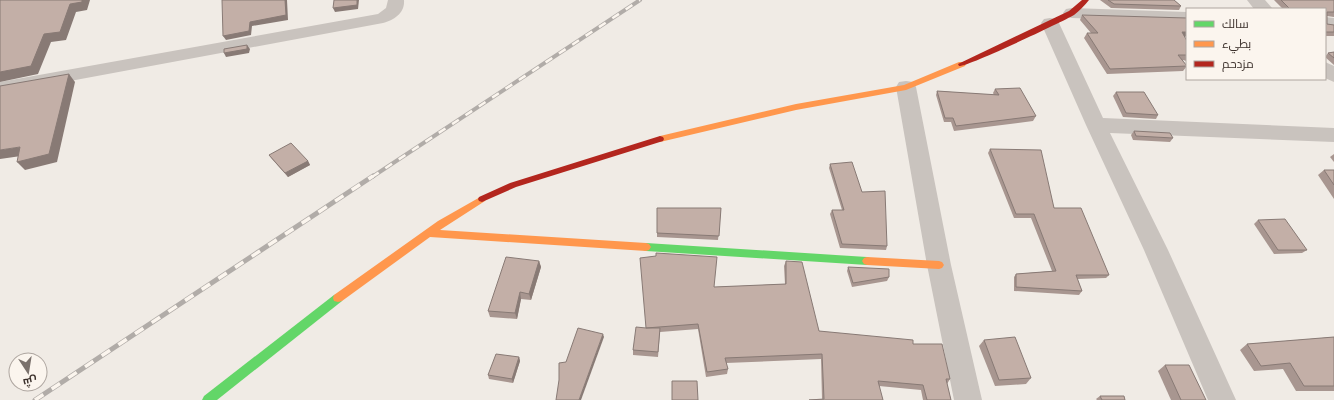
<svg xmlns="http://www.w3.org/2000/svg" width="1334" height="400" font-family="Manrope,Cairo,sans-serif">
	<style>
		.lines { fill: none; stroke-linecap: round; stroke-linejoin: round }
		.street { fill: #c9c3be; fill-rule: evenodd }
		.fast { fill: #63d668; fill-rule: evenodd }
		.slow { fill: #ff974d; fill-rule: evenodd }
		.jam { fill: #b3261e; fill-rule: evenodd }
		.rail-far1-casing { stroke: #b1aca8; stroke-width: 4 }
		.rail-casing { stroke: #b1aca8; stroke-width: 5 }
		.rail-far1 { stroke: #fbf5ee; stroke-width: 2.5; stroke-dasharray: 8; stroke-linecap: butt }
		.rail { stroke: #fbf5ee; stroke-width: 3.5; stroke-dasharray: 10; stroke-linecap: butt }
		.wall { fill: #a89690 }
		.shaded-wall { fill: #887a75 }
		.building { fill: #c3afa7; stroke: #887a75 }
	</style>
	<rect width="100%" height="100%" fill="#f0ebe5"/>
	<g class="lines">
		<g class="street">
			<path d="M388,0H404C405,13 394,20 383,23L0,94V82L378,14L386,8Z"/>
			<polygon points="1247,0 1265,0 1273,9 1254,9"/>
			<polygon points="1072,8 1187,12 1187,22 1072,18 1066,17 1063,13 1066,9"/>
			<polygon points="1325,17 1334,18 1334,28 1325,27"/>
			<polygon points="1050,18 1056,19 1059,23 1103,118 1334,128 1334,142 1110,133 1168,250 1236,400 1208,400 1144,250 1086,125 1041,23 1044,19"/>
			<polygon points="1325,62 1334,66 1334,82 1325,78"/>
			<polygon points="906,81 913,82 916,87 951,265 982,400 954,400 927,265 896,87 899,82"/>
		</g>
		<g class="fast">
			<polygon points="646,243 867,257 870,258 872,261 870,264 867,265 646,251 643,250 641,247 643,244"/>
			<polygon points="338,294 342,295 343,298 342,301 217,400 202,400 204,396 334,295"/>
		</g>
		<g class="slow">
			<polygon points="959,62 965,62 966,64 965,66 906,90 796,110 660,142 656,139 660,136 796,104 904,85"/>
			<polygon points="482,196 485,197 486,199 485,201 440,230 646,243 649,244 651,247 649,250 646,251 430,237 342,301 338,302 334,301 333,298 334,295 438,221"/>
			<polygon points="867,257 939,261 942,262 944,265 942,268 939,269 867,265 864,264 862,261 864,258"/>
		</g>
		<g class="jam">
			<path d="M1082,0H1089C1085,5 1079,11 1074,15C1062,22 967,67 959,66L958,64L1069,11Z"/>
			<polygon points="660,136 663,137 664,139 663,141 516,187 482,202 479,201 478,199 479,197 510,183"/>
		</g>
		<defs>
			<polyline id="rail-far1" points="372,177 640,0"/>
			<polyline id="rail" points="35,400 373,176"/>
		</defs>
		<use href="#rail-far1" class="rail-far1-casing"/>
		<use href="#rail" class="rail-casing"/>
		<use href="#rail-far1" class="rail-far1"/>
		<use href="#rail" class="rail"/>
	</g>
	<g class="wall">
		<polygon points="1100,0 1174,0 1181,6 1179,10 1111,8"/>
		<polygon points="1274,0 1334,0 1334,17 1327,16 1327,24 1334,25 1334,36 1325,36 1325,9 1283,9"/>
		<polygon points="1082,15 1187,36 1184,37 1187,41 1187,61 1182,60 1187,66 1183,71 1107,74 1084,38 1087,33 1091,33 1080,20"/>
		<polygon points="1334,52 1334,65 1325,57 1328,53"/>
		<polygon points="995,89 1036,116 1033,121 954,131 951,122 944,122 936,95 937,91 994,95 993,93"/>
		<polygon points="1116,92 1158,115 1156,119 1123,117 1113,96"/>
		<polygon points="1134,131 1173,138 1170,142 1133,140 1131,135"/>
		<polygon points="990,149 1054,208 1109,275 1106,278 1077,279 1082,291 1079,295 1014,291 1014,277 1016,274 1052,271 1031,218 1014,218 988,153"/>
		<polygon points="1334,154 1334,162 1330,157"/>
		<polygon points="269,155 308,161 310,165 288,177 272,159"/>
		<polygon points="830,164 862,192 887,246 886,250 840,248 830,214 832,210 842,210 829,168"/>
		<polygon points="1324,170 1334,170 1334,199 1318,175"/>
		<polygon points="657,208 721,208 718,240 657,237"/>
		<polygon points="1258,220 1307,250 1302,253 1274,254 1254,224"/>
		<polygon points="539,261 541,267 531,300 521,299 517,319 490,317 488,311"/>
		<polygon points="786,261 819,331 913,344 950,379 947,384 951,400 923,400 921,390 879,386 822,399 821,359 726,363 728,369 727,374 706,377 698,329 660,332 658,357 633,355 633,350 646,328 714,287 785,284 784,266"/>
		<polygon points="848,267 889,277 887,281 852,287 847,271"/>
		<polygon points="1334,337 1334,391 1296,391 1283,369 1254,371 1240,350 1247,344"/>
		<polygon points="984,340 1031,378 1026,384 995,386 979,346"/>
		<polygon points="519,357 520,361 513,383 489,379 488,375"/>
		<polygon points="1165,365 1206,400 1171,400 1158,371"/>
		<polygon points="1100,396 1125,400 1097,400 1096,399"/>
	</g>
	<g class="shaded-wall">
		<polygon points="82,0 90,0 87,10 76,12 66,40 51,42 38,74 0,82 0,72 44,34 70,4"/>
		<polygon points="285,0 287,0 288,20 252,26 251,35 226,40 223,36"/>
		<polygon points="357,0 359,0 358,9 335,12 333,8"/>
		<polygon points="1182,32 1187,32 1187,36 1178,38"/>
		<polygon points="247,45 250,49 249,53 226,57 224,53"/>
		<polygon points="69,74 75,82 57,162 25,170 17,162"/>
		<polygon points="20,147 28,155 0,159 0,150"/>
		<polygon points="308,161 310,165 288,177 285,173"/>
		<polygon points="539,261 541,267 531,300 529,294"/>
		<polygon points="520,292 521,299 517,319 515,313"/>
		<polygon points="603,334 604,337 581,400 579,400"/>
		<polygon points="519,357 520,361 513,383 512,379"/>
	</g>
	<g class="building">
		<polygon points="0,0 82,0 82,2 70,4 60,32 44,34 31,66 0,72"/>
		<polygon points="222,0 285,0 286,15 250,22 249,31 223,36"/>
		<polygon points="334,0 357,0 357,5 333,8"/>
		<polygon points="1108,0 1174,0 1181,6 1114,4"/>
		<polygon points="1281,0 1334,0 1334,12 1327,12 1327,24 1334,25 1334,32 1325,32 1325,9 1290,9"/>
		<polygon points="1082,15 1187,18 1187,32 1182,32 1187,41 1187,55 1178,55 1187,66 1110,69 1087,33 1098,33"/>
		<polygon points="247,45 247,49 224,53 224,49"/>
		<polygon points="1334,52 1334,58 1328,53"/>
		<polygon points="69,74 49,154 17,162 20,147 0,150 0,86"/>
		<polygon points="1020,88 1036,116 956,126 953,118 945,118 937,91 999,95 995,89"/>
		<polygon points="1116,92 1144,92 1158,115 1126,113"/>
		<polygon points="1134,131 1170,133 1173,138 1136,136"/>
		<polygon points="291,143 308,161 285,173 269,155"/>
		<polygon points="990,149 1041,150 1054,208 1081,208 1109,275 1076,275 1082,291 1016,287 1016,274 1056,271 1034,214 1016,214"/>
		<polygon points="852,162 862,192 885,191 887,246 842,244 832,210 844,210 830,164"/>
		<polygon points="1324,170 1334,170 1334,185"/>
		<polygon points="657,208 721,208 719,236 657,233"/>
		<polygon points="1285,219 1307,250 1278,250 1258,220"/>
		<polygon points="656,253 717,257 714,287 786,284 786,261 802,262 819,331 913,340 913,344 942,344 950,379 946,379 951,400 927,400 923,385 878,381 883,400 809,400 824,399 822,354 725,358 728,369 707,372 698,324 646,328 660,328 658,352 633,350 636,327 646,328 640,258 656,256"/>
		<polygon points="506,257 539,261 529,294 520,292 515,313 488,311"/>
		<polygon points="848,267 889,269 889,277 853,283"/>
		<polygon points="578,328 603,334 579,400 556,400 559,380 559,363 566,362"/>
		<polygon points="1015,337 1031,378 999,380 984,340"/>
		<polygon points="1334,337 1334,386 1304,386 1290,363 1261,366 1247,344"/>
		<polygon points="496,354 519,357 512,379 488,375"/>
		<polygon points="1165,365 1189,365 1206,400 1181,400"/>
		<polygon points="672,381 697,381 698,400 672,400"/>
		<polygon points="1100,396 1124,396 1125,400 1102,400"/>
	</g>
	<rect x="1186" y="8" width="140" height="72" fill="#fbf5ee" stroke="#aea6a0"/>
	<rect x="1194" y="21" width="20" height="6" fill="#63d668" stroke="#aea6a0"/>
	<text x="1222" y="28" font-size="12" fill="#3b302b">سالك</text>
	<rect x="1194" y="41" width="20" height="6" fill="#ff974d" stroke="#aea6a0"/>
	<text x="1222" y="48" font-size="12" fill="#3b302b">بطيء</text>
	<rect x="1194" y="61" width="20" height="6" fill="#b3261e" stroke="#aea6a0"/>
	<text x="1222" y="68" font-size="12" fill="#3b302b">مزدحم</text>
	<g transform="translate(28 372) rotate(168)"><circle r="19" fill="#fbf5ee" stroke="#aea6a0"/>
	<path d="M0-3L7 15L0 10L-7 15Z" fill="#7a716c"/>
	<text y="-6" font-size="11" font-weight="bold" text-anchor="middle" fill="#3b302b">ش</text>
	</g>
</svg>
